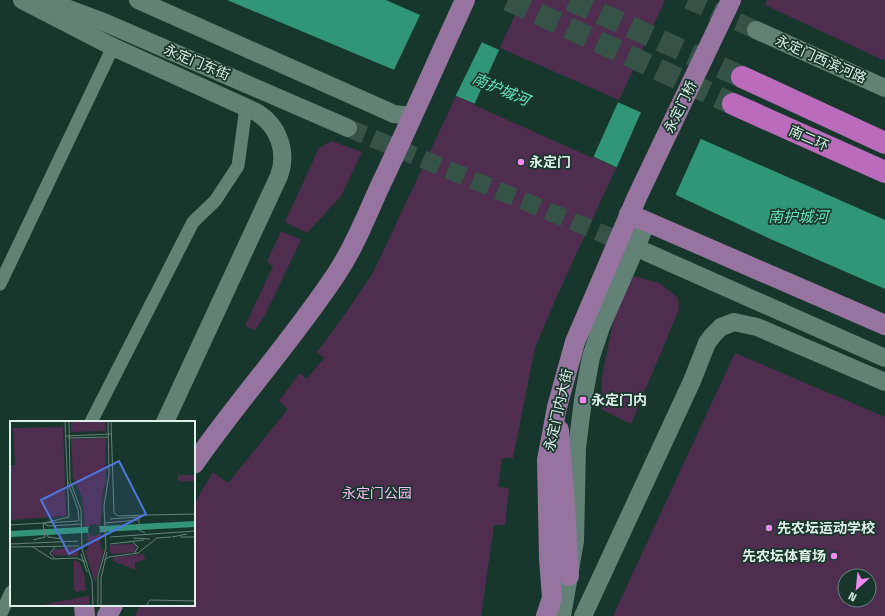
<svg xmlns="http://www.w3.org/2000/svg" width="885" height="616" font-family="'Space Grotesk','Noto Sans SC',sans-serif">
	<style>
		.green { fill: #4f2d4f; fill-rule: evenodd }
		.water { fill: #319577 }
		.pier { fill: #18372c }
		.lines { fill: none; stroke-linecap: round; stroke-linejoin: round }
		.secondary-tunnel { stroke: #365348; stroke-width: 18; stroke-dasharray: 18 9; stroke-linecap: butt }
		.highway-tunnel { stroke: #365348; stroke-width: 22; stroke-dasharray: 22 11; stroke-linecap: butt }
		.street { stroke: #628275; stroke-width: 13 }
		.secondary { stroke: #628275; stroke-width: 18 }
		.primary { stroke: #9774a0; stroke-width: 20 }
		.highway { stroke: #bb6bbc; stroke-width: 22 }
		.poi-dot { fill: #f28af3; stroke: #18372c; stroke-width: 1.5 }
		.labels { text-anchor: middle; dominant-baseline: central; stroke-width: 3.5; stroke-linejoin: round; paint-order: stroke }
		.street-label { font-size: 14px; fill: #dff0e9; stroke: #18372c }
		.poi-label { font-size: 14px; font-weight: bold; fill: #dff0e9; stroke: #18372c; text-anchor: start }
		.park-label { font-size: 14px; fill: #f8baf8; stroke: #18372c }
		.water-label { font-size: 15px; font-style: italic; fill: #64eabf; stroke: #18372c }
		.inset-road { fill: none; stroke: #688178; stroke-width: 1 }
		.view { fill: #4e76dc; fill-opacity: 0.15; stroke: #4e76dc; stroke-width: 2 }
		.inset-edge { fill: none; stroke: #dff0e9; stroke-width: 2 }
	</style>
	<rect width="100%" height="100%" fill="#18372c"/>
	<g class="green">
		<polygon points="522,0 665,0 593,157 616,168 557,296 535,348 513,458 502,458 498,487 509,488 505,525 494,525 481,616 135,616 140,605 194,605 194,504 213,472 228,483 288,409 279,401 300,373 307,379 324,358 317,352 348,310 373,273 456,96 474,104"/>
		<polygon points="767,0 885,0 885,61 765,5"/>
		<polygon points="332,141 362,152 341,196 307,233 285,222 319,148"/>
		<polygon points="281,231 301,240 264,317 255,330 245,326 273,266 267,262"/>
		<polygon points="633,276 659,283 678,298 679,309 631,424 601,409 602,376 615,313"/>
		<path d="M735,353L885,417V616H613ZM845,576H869V600H845Z"/>
	</g>
	<polygon class="water" points="227,0 386,0 885,220 885,289 775,241 530,127"/>
	<g class="pier">
		<polygon points="421,13 483,40 455,97 393,72"/>
		<polygon points="500,48 619,100 593,158 474,105"/>
		<polygon points="642,110 702,136 675,196 616,169"/>
	</g>
	<g class="lines">
		<g class="secondary-tunnel">
			<polyline points="688,0 756,30"/>
			<polyline points="348,128 632,246"/>
		</g>
		<g class="highway-tunnel">
			<polyline points="508,0 733,104"/>
			<polyline points="570,0 742,77"/>
		</g>
		<g class="street">
			<polyline points="0,284 113,47"/>
			<polyline points="91,422 193,222 215,201 238,166 246,107"/>
			<polyline points="0,616 11,592"/>
		</g>
		<g class="secondary">
			<path d="M22,0L113,47L256,112C278,125 288,151 279,176L165,422"/>
			<polyline points="45,0 106,23 348,128"/>
			<polyline points="138,0 394,114 412,116"/>
			<polyline points="756,30 885,88"/>
			<polyline points="646,252 885,358"/>
			<polyline points="562,616 575,541 577,448 583,400 591,357 601,327 647,222"/>
			<polyline points="583,616 692,381 707,343 713,335 721,327 734,322 757,327 885,382"/>
		</g>
		<g class="primary">
			<polyline points="629,214 885,325"/>
			<polyline points="559,430 565,503 569,576"/>
			<path d="M194,464C239,399 293,340 337,273C355,246 367,214 381,184C410,123 437,61 465,0"/>
			<polyline points="84,605 85,616"/>
			<polyline points="107,616 113,605"/>
			<polyline points="546,616 552,598 549,558 547,460 557,407 575,342 637,197 731,0"/>
		</g>
		<g class="highway">
			<polyline points="742,77 885,143"/>
			<polyline points="733,104 885,172"/>
		</g>
	</g>
	<g class="poi-dot">
		<circle cx="521" cy="162" r="4"/>
		<rect x="579" y="396" width="8" height="8" rx="2"/>
		<circle cx="769" cy="528" r="4"/>
		<circle cx="834" cy="556" r="4"/>
	</g>
	<g class="labels">
		<g class="street-label">
			<text transform="translate(821 59) rotate(24)">永定门西滨河路</text>
			<text transform="translate(197 62) rotate(23)">永定门东街</text>
			<text transform="translate(680 107) rotate(-64)">永定门桥</text>
			<text transform="translate(809 138) rotate(24)">南二环</text>
			<text transform="translate(558 410) rotate(-77)">永定门内大街</text>
		</g>
		<g class="poi-label">
			<text x="529" y="162">永定门</text>
			<text x="591" y="400">永定门内</text>
			<text x="777" y="528">先农坛运动学校</text>
			<text x="826" y="556" text-anchor="end">先农坛体育场</text>
		</g>
		<g class="park-label">
			<text x="377" y="493">永定门公园</text>
		</g>
		<g class="water-label">
			<text transform="translate(501 89) rotate(23)">南护城河</text>
			<text x="798" y="216">南护城河</text>
		</g>
	</g>
	<g transform="translate(10 421)">
		<rect width="185" height="185" fill="#18372c"/>
		<path d="M61,0H95L96,10L61,11ZM53,6L56,95L0,99V44H5L3,7ZM96,17V62L93,70L90,106L91,128H94L85,162L75,129H78L77,106H75L72,76L63,57L61,18ZM168,54H184L185,60H168ZM123,123L126,124L125,131L102,133L99,130L100,124ZM69,127L68,135L43,134L42,130L46,128ZM134,133L135,139L125,141V149L103,140V136ZM64,139L69,141L74,153L76,169L66,171L64,168ZM79,175V185H29L46,181Z" fill="#4f2d4f"/>
		<path d="M185,100V106L0,116V110Z" fill="#319577"/>
		<path d="M78 109a6 6 0 1 1 12 0a6 6 0 1 1-12 0Z" fill="#18372c"/>
		<path class="inset-road" d="M59,0L60,60L71,89L72,128M101,0L104,92L108,95L138,94M56,15L101,13M58,17L99,16M58,61L68,89L69,100M138,94L185,93M100,98L129,96M129,98V109L135,112M33,102L38,105L72,103M34,102L59,96L55,0M95,102L128,99M0,104L68,100M37,111L38,116L52,118M100,116L185,110M162,116L177,113M170,116H185M123,117L140,118M146,117L161,116M23,119L35,116L33,102M123,121L128,126L124,133M0,123L68,120M100,123L134,119M21,125L42,138L67,137L75,141M0,126L69,125M96,127L94,85L99,54L98,0M72,128L82,160L83,185M71,133L77,151M44,137L40,132L45,126M94,139L99,136L128,132L147,117M88,185V155L96,127M91,185V157L97,131M136,185L140,179L185,180"/>
		<path class="view" d="M109,40L136,93L59,133L31,79Z"/>
		<rect width="185" height="185" class="inset-edge"/>
	</g>
	<g transform="translate(857 588) rotate(207)"><circle r="19" fill="#18372c" stroke="#688178"/>
	<path d="M0-3L7 15L0 10L-7 15Z" fill="#f28af3"/>
	<text y="-6" font-size="11" font-weight="bold" text-anchor="middle" fill="#dff0e9">N</text>
	</g>
</svg>
